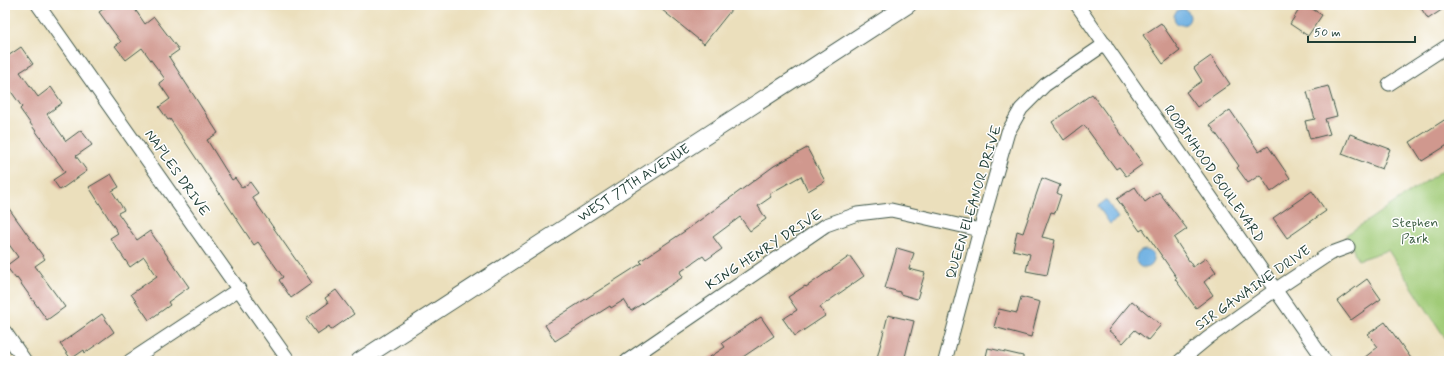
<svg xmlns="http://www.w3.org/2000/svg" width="1454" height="366" font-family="Mynerve,sans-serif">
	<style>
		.green { fill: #a0cb77; stroke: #608456 }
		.water { fill: #6eb0e2; stroke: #46768b }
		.building { fill: #d0988e }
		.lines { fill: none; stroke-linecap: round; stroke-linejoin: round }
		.minor-casing { stroke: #3e5548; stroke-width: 15 }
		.tertiary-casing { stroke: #3e5548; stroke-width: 18 }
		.minor { stroke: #fff; stroke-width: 13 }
		.tertiary { stroke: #fff; stroke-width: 16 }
		.labels { text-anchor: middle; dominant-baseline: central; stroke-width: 3; stroke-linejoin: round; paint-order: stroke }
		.street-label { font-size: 14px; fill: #1f3d34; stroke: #fff }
		.park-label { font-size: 14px; fill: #3f6045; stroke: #fff }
	</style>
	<rect width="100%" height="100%" fill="#fff"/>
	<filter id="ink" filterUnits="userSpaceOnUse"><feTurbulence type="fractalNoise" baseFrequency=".025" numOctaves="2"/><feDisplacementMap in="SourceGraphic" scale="8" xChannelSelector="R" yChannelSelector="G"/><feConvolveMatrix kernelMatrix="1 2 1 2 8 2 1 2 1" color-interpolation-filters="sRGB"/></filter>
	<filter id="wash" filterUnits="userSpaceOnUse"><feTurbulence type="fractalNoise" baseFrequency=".012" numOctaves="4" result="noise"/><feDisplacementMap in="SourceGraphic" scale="16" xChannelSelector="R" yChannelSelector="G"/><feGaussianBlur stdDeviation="0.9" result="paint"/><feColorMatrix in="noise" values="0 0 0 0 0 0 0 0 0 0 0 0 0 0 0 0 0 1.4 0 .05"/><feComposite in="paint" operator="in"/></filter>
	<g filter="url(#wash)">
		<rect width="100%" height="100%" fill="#ebdfbc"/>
		<polygon class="green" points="1449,166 1449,344 1388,250 1358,260 1346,235"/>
		<g class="water">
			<circle cx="1182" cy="17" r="8"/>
			<polygon points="1106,200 1118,218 1110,224 1098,206"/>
			<circle cx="1145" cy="259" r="9"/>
		</g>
		<g id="blocks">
			<g class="building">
				<polygon points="109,5 132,5 145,24 154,17 179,50 169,57 218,133 207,140 232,180 235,178 242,188 250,182 258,193 252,197 312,283 291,298 279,280 283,277 258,242 254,245 170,119 168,120 159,107 170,99 159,83 165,79 142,48 126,60 115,46 121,42 99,12"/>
				<polygon points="656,5 735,5 704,44"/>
				<polygon points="1302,5 1306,5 1322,15 1308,36 1290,24"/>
				<polygon points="1419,5 1449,5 1428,19"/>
				<polygon points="1161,23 1180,51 1163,64 1143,35"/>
				<polygon points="21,47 33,64 20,72 38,97 51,87 62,103 47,114 66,141 81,130 92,145 76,156 87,171 60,190 53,180 65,172 20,109 22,107 5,83 5,58"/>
				<polygon points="1211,56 1230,84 1197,107 1186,92 1202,81 1194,68"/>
				<polygon points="1328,86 1337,116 1325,119 1330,134 1310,139 1305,121 1315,119 1307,92"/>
				<polygon points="1092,94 1143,164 1126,176 1119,167 1116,169 1084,125 1064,140 1052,122"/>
				<polygon points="1230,110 1259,152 1268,146 1290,178 1271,192 1260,175 1248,183 1237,168 1239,166 1210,125"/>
				<polygon points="1449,117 1449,144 1422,161 1410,142"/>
				<polygon points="1350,134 1390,149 1382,169 1342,154"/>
				<polygon points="807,148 825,181 808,191 801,176 769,194 771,197 758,206 766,219 750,231 740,217 713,237 722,249 706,260 703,256 680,272 683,277 631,311 624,300 611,308 610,306 555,341 545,325 642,263 640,261 685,231 774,166"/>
				<polygon points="111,174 119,187 112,191 124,210 118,213 137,240 150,231 189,287 168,302 170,305 149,320 131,294 157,276 144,257 130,267 110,238 118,233 89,187"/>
				<polygon points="1042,178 1060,185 1057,193 1061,195 1055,213 1051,212 1042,237 1055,240 1047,275 1026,271 1030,254 1013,250 1017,231 1023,233"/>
				<polygon points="1135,187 1145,202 1159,192 1187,229 1174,238 1193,267 1206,258 1216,272 1204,282 1213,295 1196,308 1175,279 1177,278 1143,229 1140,231 1117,199"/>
				<polygon points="1312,191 1326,211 1287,238 1273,218"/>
				<polygon points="5,203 45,259 35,266 65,307 47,320 17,278 16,279 6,266 18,257 5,239"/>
				<polygon points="897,248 914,253 909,269 925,273 917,299 900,294 900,292 885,288"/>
				<polygon points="850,256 864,276 820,307 825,316 795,336 783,319 797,310 788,297 805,286 806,287"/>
				<polygon points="1367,279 1381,299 1351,320 1337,301"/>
				<polygon points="336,290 354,314 331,330 329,326 317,334 306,319 328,303 325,298"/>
				<polygon points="1021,297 1040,302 1031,337 994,327 999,309 1017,313"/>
				<polygon points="1132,301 1161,325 1148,340 1135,330 1123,343 1108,330"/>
				<polygon points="102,314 114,332 85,353 84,350 71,359 60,344"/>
				<polygon points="888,315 914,321 904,361 888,361 877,358"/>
				<polygon points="761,317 774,336 737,361 704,361 725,347 722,343"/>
				<polygon points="1385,322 1413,361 1360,361 1378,347 1368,334"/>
				<polygon points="988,348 1023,356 1023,361 985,361"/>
			</g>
		</g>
	</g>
	<g filter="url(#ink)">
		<use href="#blocks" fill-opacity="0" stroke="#3e5548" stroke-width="1"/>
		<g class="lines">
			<defs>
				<g id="minor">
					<polyline points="38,5 289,361"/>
					<polyline points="1077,5 1325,361"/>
					<polyline points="1389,84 1449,45"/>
					<polyline points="5,332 25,361"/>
					<polyline points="130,361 239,289"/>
					<polyline points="627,361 826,225 857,214 891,210 980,230"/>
					<polyline points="945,361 980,230 1008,132 1021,109 1045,85 1105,44"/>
					<polyline points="1180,361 1208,338 1275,290 1329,254 1348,247"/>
				</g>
				<polyline id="tertiary" points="359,361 908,5"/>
			</defs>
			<use href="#minor" class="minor-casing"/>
			<use href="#tertiary" class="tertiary-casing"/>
			<use href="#minor" class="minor"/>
			<use href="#tertiary" class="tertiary"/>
		</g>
	</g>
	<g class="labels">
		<g class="street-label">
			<text transform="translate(177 173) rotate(55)">NAPLES DRIVE</text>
			<text transform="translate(1214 174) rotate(55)">ROBINHOOD BOULEVARD</text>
			<text transform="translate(634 183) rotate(-33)">WEST 77TH AVENUE</text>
			<text transform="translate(974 202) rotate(-73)">QUEEN ELEANOR DRIVE</text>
			<text transform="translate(764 250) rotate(-33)">KING HENRY DRIVE</text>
			<text transform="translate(1253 288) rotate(-35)">SIR GAWAINE DRIVE</text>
		</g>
		<g class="park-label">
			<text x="1415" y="223">Stephen<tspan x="1415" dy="16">Park</tspan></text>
		</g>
	</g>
	<rect width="1454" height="366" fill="none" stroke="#fff" stroke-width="20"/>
	<path d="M1308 36v6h107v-6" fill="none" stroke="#1f3d34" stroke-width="2"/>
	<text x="1314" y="36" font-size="12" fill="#1f3d34" stroke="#ffffff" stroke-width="3" paint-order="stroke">50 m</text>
</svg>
